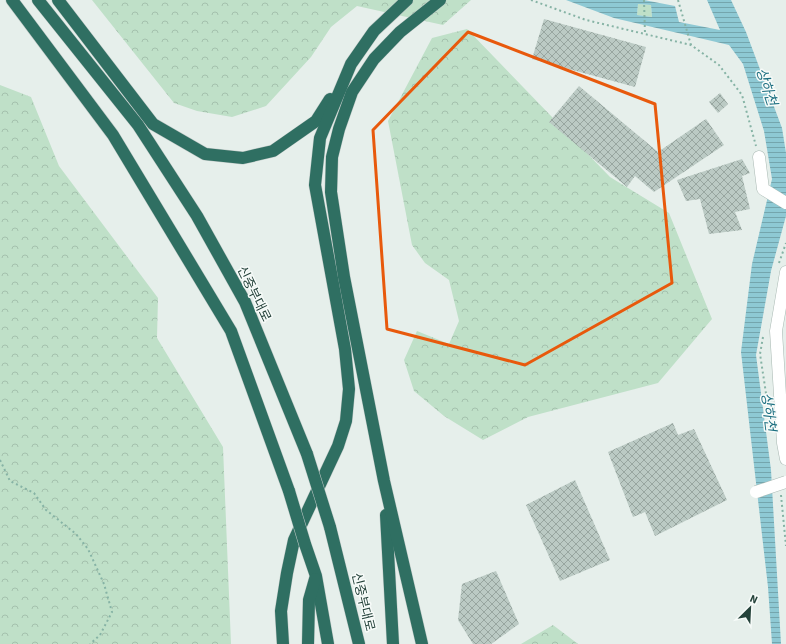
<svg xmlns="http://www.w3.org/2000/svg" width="786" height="644" font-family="'Source Sans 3','Noto Sans KR',sans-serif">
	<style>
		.grass { fill: #bfe0c8 }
		.forest { fill: url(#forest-crowns) }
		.water { fill: url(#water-rules); fill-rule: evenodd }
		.building { fill: url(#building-cross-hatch) }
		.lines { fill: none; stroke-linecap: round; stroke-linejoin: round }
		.minor-casing { stroke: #a8b8b2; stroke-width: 13 }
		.highway-casing { stroke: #c2cac8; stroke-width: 13 }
		.path { stroke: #86b3a5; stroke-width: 2; stroke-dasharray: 2 3; stroke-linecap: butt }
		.minor { stroke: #fff; stroke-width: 12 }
		.highway { stroke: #2f6f62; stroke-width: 12 }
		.minor-bridge-casing { stroke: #a8b8b2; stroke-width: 13; stroke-linecap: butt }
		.highway-bridge-casing { stroke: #c2cac8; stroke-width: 13; stroke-linecap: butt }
		.minor-bridge { stroke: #fff; stroke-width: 12 }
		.highway-bridge { stroke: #2f6f62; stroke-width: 12 }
		.marked { fill: none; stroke: #e8590c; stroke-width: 3; stroke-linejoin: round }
		.labels { text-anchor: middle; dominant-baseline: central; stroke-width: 3; stroke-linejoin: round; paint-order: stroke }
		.street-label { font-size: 13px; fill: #24423a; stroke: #f7fbf9 }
		.water-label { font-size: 14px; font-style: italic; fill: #1c6f80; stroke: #f7fbf9 }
	</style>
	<defs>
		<pattern id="forest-crowns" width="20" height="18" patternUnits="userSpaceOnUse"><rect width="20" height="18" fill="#bfe0c8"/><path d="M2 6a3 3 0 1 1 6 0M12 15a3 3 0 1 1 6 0" fill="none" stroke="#a4c1ad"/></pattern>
		<pattern id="water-rules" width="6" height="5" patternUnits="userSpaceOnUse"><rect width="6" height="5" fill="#8ec9d4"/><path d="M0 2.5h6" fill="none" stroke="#74a5ad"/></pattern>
		<pattern id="building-cross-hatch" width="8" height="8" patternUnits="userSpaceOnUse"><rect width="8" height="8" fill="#bbcac4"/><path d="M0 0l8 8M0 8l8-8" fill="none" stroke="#98a6a0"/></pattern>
	</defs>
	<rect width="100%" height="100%" fill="#e6efeb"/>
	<polygon class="grass" points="638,4 651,5 652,17 637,15"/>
	<g class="forest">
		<polygon points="92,0 471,0 443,25 357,6 331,27 311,57 266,106 232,117 197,111 174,103"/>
		<polygon points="467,29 610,177 669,213 712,319 658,383 528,417 483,440 444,416 414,391 404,360 417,331 449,344 459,321 449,280 425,263 412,245 388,121 432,38"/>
		<polygon points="0,85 31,97 59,166 158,298 157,338 223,447 231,644 0,644"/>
		<polygon points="553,625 578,644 521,644"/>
	</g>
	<path class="water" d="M566,0H644L675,6L679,22L720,30L707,0H731L746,32L782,128L786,153V216L771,271L756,355L771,470L781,644H772L768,587L741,352L752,264L772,179L764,131L743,64L729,45L614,18ZM638,4L651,5L652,17L637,15Z"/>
	<g class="building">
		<polygon points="544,19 646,47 635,87 532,59"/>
		<polygon points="579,86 658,152 706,119 724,145 654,192 635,176 627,187 549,122"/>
		<polygon points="720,93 728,104 718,113 709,102"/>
		<polygon points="742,159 750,173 742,176 750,209 735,212 742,230 709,234 700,199 686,201 677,180"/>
		<polygon points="673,423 678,435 694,429 727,500 655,536 645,512 633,517 608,452"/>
		<polygon points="575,480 610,560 560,581 526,505"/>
		<polygon points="496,571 519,624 491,644 473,644 458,620 462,584"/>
	</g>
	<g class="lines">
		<defs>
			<g id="minor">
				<polyline points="759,157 763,189 786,203"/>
				<polyline points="786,272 776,331 783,443 786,459"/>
			</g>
			<g id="highway">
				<polyline points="12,0 113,135 231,331 289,491"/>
				<polyline points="38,0 138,125 197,216 245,302 307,454"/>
				<polyline points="58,0 153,124 205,154 243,158 273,151 316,121 330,99"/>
				<polyline points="386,515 393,644"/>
				<polyline points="330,527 359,644"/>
				<polyline points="305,544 316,576 328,644"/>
				<polyline points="283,644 281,611 287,573 294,540 338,446 346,421 349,389 345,349 315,185 320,138 351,64 374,31 407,0"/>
				<polyline points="308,644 309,600 315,579"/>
				<polyline points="422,644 384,481 344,277 331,192 332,157 339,129 352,92 374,59 400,32 440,0"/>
			</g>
		</defs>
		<use href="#minor" class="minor-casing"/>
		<use href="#highway" class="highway-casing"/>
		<g class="path">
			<polyline points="531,0 586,20 691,45 719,65 742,95 756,146"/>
			<polyline points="644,0 645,34"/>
			<polyline points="678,0 691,45"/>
			<polyline points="779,263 786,243"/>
			<polyline points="763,337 760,354 767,400"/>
			<polyline points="0,460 10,481 34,493 46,510 76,534 88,549 104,584 112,612 100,635 90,644"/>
			<polyline points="781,495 786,546"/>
		</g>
		<use href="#minor" class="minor"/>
		<use href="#highway" class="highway"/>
		<defs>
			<polyline id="minor-bridge" points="756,492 786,482"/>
			<g id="highway-bridge">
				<polyline points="307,454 330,527"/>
				<polyline points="289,491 305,544"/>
			</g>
		</defs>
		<use href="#minor-bridge" class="minor-bridge-casing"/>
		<use href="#highway-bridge" class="highway-bridge-casing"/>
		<use href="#minor-bridge" class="minor-bridge"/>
		<use href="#highway-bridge" class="highway-bridge"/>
	</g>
	<path class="marked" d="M468,32L655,104L672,283L525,365L387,329L373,130Z"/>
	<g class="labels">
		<g class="street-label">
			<text transform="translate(254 294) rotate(64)">신중부대로</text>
			<text transform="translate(363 602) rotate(76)">신중부대로</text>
		</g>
		<g class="water-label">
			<text transform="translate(766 87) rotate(72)">상하천</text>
			<text transform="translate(768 412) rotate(83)">상하천</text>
		</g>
	</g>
	<g transform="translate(750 608) rotate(24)" stroke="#f7fbf9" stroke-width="3" paint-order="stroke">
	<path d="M0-3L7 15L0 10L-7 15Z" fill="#24423a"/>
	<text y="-6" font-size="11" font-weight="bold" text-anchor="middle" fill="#24423a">N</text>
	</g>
</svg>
